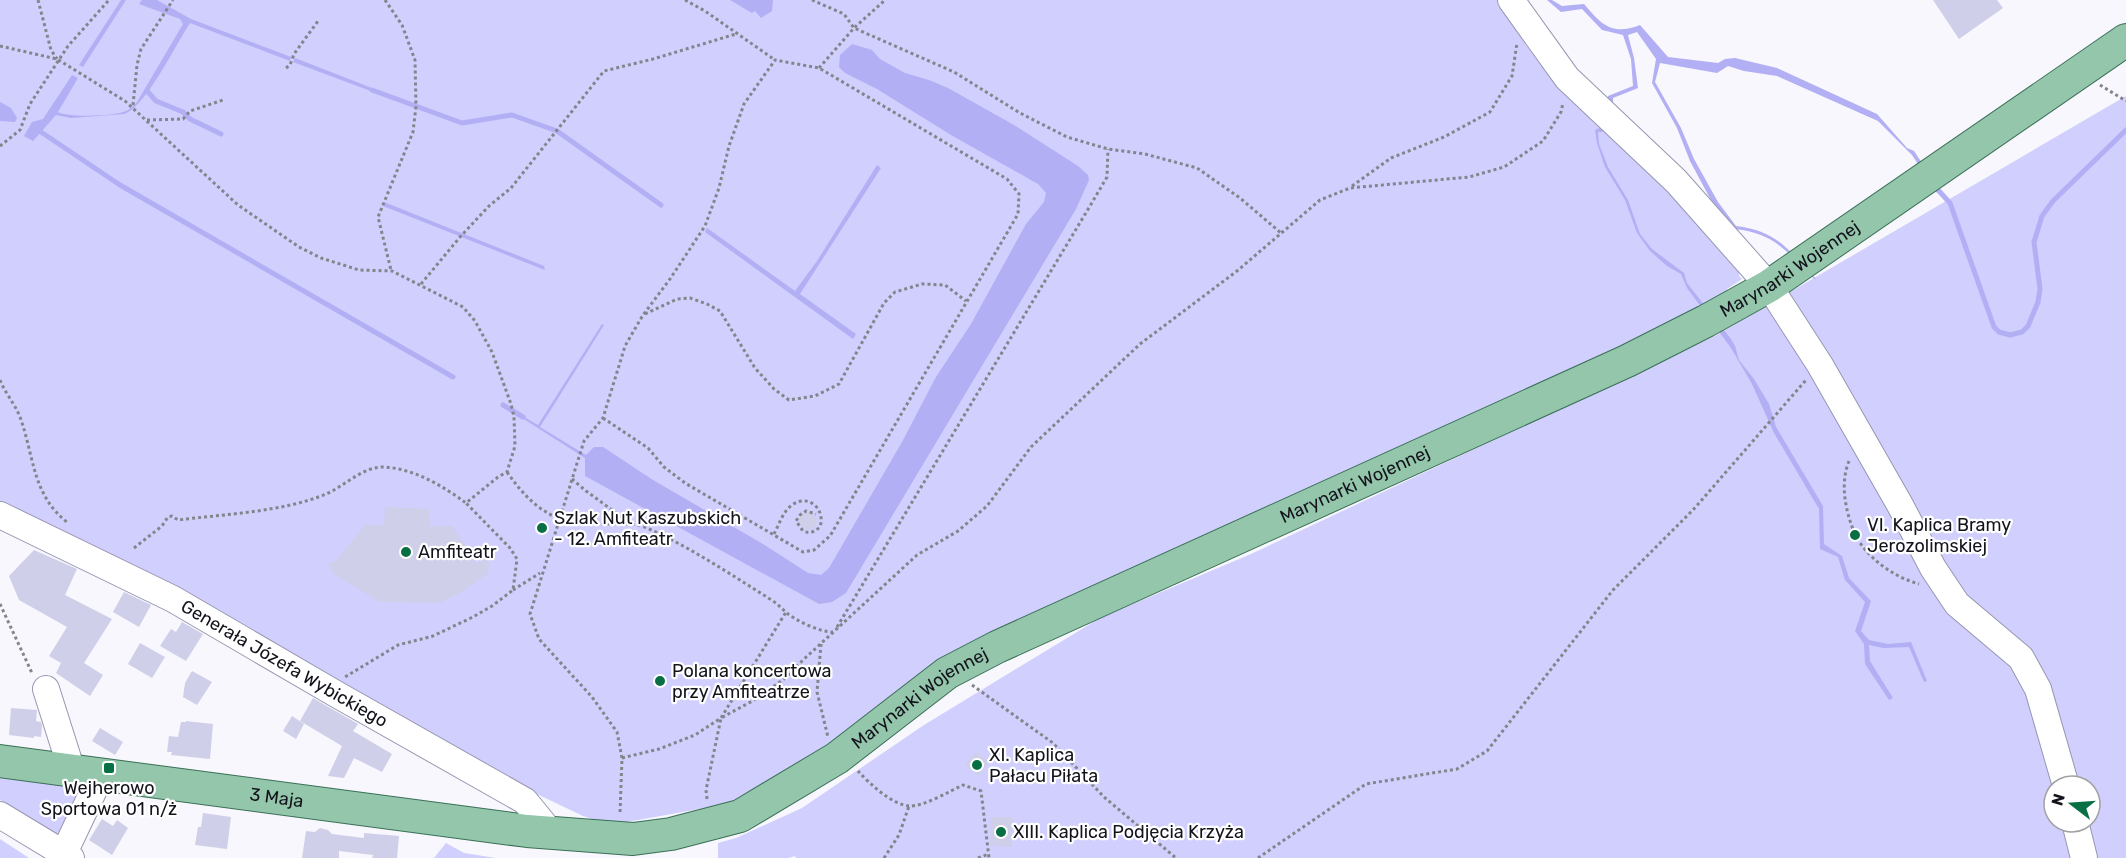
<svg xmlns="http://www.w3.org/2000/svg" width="2126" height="858" font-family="Rubik,sans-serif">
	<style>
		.green { fill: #d0cffe; fill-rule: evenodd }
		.water { fill: #b2aff4 }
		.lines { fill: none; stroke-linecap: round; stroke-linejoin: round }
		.stream { stroke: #b2aff4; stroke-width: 5 }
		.building { fill: #cfcfea }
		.minor-casing { stroke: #9797b1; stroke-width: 28 }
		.major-casing { stroke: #396f55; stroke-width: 34 }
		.path { stroke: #84848b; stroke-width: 3; stroke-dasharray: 3 3; stroke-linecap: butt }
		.minor { stroke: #fff; stroke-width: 26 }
		.major { stroke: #94c6ac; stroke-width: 32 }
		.poi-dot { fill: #086f45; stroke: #fff; stroke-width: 2 }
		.labels { text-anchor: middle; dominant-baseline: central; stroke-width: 4.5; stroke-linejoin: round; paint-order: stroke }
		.street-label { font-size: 18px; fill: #13131c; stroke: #fff }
		.poi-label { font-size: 18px; fill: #13131c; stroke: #fff; text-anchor: start }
	</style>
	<rect width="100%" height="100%" fill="#f7f7fd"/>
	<g class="green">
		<polygon points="0,0 1506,0 1568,82 1739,268 1739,276 1742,279 1727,289 1726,294 1680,323 971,648 830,749 757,795 722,805 610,825 583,816 499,776 0,505"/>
		<path d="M2126,96V858H796L795,856L789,858H718V843L736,838L802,808L924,725L1100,618L1251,554L1713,337ZM2054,786H2090V822H2054Z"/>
		<polygon points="0,778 74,786 81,789 61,832 56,834 0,800"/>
		<polygon points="0,839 29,858 0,858"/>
		<polygon points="446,843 464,853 496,858 434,858"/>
	</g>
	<g class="water">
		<polygon points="121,0 126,0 83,67 79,65"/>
		<path d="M142,0H157L191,19L291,57L290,61L190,23C176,44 146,107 124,114L71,118L56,115L33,141L24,136L32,122L43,119L72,75L78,78L58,112C68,118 116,116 126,111C129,110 133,106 137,102L183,24L180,19L139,4Z"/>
		<polygon points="730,0 773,0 772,11 761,18 755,11 752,13"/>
		<path d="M1547,0H1552L1562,6L1584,4C1602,25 1612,36 1640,25L1668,57L1718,63L1725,59L1735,58L1777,68L1877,114L1907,148L1914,151L1940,190L1937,193L1912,155L1878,121L1777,76L1744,71L1728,66L1717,73L1660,63L1655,82L1681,128L1694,159L1718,202L1736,226C1778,231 1789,251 1816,279H1814C1788,253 1775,233 1735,229L1713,204L1690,161L1677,128L1652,83L1656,59L1637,32L1628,35L1634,58L1638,88L1613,98V109L1602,132H1598L1599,144L1608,167L1628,200L1640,234L1652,249L1684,273L1687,283L1731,339L1735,346L1739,360L1754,379L1769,404L1776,427L1823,506L1824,544L1842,556L1849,578L1871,601L1861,631L1869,640L1888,644L1911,642L1927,681L1924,682L1909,647L1883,648L1869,645L1870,661L1893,698L1889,700L1865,664L1864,644L1855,631L1865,602L1845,580L1838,557L1820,549L1819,509L1774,433L1752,384L1731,348L1687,288L1681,274L1667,266L1650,251L1637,233L1625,200L1605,167L1597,143L1595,130L1599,128L1608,96L1633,86L1631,59L1623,35L1602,30L1582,9L1561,12Z"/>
		<polygon points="852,44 872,50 880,59 905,73 929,80 948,88 1014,125 1078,166 1088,175 1089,180 1076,209 846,593 832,602 819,604 585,476 585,458 519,416 519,414 538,425 602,324 604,325 540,427 586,455 594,447 603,447 653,480 763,544 808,573 821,575 829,568 902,442 936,377 971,324 1026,224 1044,202 1046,193 1038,184 951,135 877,89 845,73 839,67 840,55"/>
		<polygon points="295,58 377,90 376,93 293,62"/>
		<polygon points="0,102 11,108 17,118 15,122 0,121"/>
		<polygon points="877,165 881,168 800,294 856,334 853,339 705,232 707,228 795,291 817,261"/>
		<polygon points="384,202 544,266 545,270 383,206"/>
	</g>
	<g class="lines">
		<g class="stream">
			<polyline points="372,90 462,123 512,115 557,131 661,205"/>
			<polyline points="148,92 156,101 183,112 190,119 221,134"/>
			<polyline points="35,130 41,132 120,185 453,377"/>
			<polyline points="1939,191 1950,203 1994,327 1999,332 2010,335 2022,332 2028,326 2038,302 2040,289 2034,242 2042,216 2053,201 2126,130"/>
			<polyline points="503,405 523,417"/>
		</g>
	</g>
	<g class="building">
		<polygon points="1933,0 1997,0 2003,8 1959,39"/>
		<polygon points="385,507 430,509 429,526 452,526 477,563 489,558 488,573 466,589 442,602 436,603 380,602 334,574 328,563 335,562 365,525 384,525"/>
		<circle cx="808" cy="521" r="9"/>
		<polygon points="34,550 77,569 65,595 112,619 84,663 103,675 90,696 56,673 61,663 49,656 67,627 19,600 9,576"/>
		<polygon points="124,592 151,605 139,627 113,612"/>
		<polygon points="182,622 203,634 186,661 160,646 171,629 176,632"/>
		<polygon points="140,643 165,657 152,678 128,664"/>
		<polygon points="192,671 212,682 197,705 183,697 185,683"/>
		<polygon points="313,698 358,724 353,731 392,754 382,772 354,758 344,778 328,776 342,746 300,721"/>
		<polygon points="11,708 37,710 36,721 41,722 42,726 41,737 34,736 34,738 9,735"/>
		<polygon points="292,716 304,724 296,739 283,731"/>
		<polygon points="186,721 213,724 210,759 171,755 172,752 167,752 169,736 178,737 181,722 186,722"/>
		<polygon points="100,728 123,742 115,755 92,741"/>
		<polygon points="976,752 989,762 979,776 965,765"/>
		<polygon points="203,813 231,817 227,849 195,845 198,827 201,827"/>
		<polygon points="991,817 1011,817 1013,819 1012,845 1010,847 990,845"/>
		<polygon points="102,819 113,826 117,820 128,828 112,855 89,840"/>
		<polygon points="320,828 328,830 332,834 364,838 364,833 399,836 397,858 372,858 373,855 339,851 339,858 302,858 306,831 315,832"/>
	</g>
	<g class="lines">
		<defs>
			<g id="minor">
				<polyline points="1511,0 1567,78 1676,181 1769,286 1820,365 1900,505 1933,568 1957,604 2021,658 2038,689 2066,786"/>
				<path id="s1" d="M0,515L173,599L336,694L525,801L552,834"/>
				<polyline points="46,689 72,771"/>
				<polyline points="0,815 71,858"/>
				<polyline points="2075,822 2084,858"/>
				<polyline points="64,853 101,775"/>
			</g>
			<g id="major">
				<path id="s2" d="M0,761L527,831L633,839L671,834L740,816L837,758L947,673L997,647L1627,361L1706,321L1769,286L2126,40"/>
			</g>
		</defs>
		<use href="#minor" class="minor-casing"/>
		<use href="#major" class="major-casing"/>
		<g class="path">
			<polyline points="38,0 51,50 57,59"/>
			<polyline points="385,0 402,25 415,60 416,106 413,132 378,217 391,270"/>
			<polyline points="685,0 705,11 775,60"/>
			<polyline points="812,0 844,14 854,28 954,72 1020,113 1067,137 1108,149 1145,154 1197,168 1240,198 1281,233"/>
			<polyline points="0,46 57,59 125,101 238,205 299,247 321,258 359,270 392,271 463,307 475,321 492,352 511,404 514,417 515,446 507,472 498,477 466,503 510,548 517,559 513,590 492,606 473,617 433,636 398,645 345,677"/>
			<polyline points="286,68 290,65 294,54 318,21"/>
			<polyline points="819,68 854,28 885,0"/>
			<polyline points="2100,85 2126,101"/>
			<polyline points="133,105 137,65 141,49 173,0"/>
			<polyline points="147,120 183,119 190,111 223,100"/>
			<polyline points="0,146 20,130 30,104 68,46 109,0"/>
			<polyline points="1352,186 1391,158 1444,137 1490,112 1512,76 1517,43"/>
			<polyline points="421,284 460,237 489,206 511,188 604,71 653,59 736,34"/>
			<polyline points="645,314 677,299 690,298 707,304 720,311 755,368 774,389 789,400 815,396 839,384 884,303 895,292 922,284 945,285 966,301"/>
			<path d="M0,380C5,393 15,404 20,417C34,455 32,495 67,522"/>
			<polyline points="603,418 648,448 664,467 685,483 803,552 814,550 830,536 1018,214 1019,194 1007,179 819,68 775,60 744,104 729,146 719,188 705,226 670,279 643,315 625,346 603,418 584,441 530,614 539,639 592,697 617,732 622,758 620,813"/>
			<path d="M1849,461C1840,483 1845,509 1854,532"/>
			<path d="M507,472C532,508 557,527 602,524C617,524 633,522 647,528C690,547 730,574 770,599C777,603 782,609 788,614C799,622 820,632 833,632"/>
			<polyline points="572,479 586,491 630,523"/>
			<path d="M774,534C779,525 783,511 792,505C808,493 826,509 820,527C814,532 810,534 803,531L796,521L800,515L806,511L816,514"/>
			<path d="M1857,538C1870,560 1894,577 1919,584"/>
			<path d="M134,548L162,526L168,517L172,516L178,520C225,514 283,512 326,494C345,486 362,467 383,467C413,468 443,486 466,503"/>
			<polyline points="513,590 540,573"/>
			<polyline points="0,604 32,673"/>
			<polyline points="837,627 1090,206 1107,177 1108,149"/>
			<polyline points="821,644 817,692 828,737"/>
			<polyline points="972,685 1053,743 1104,797 1176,858"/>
			<polyline points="622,758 659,749 695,735 721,718 786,612"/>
			<path d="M858,771C870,784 891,804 909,806C923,807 950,791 963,785L981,791L989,858"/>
			<polyline points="707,799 706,790 721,718 756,699 784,679 803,660 917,555 958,531 987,506 1031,447 1140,344 1237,271 1320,200 1350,188 1469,177 1504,167 1543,141 1561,112 1563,103"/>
			<polyline points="884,858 899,835 909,806"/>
			<polyline points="978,858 989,854"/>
			<polyline points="1258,858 1366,784 1457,769 1487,751 1613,590 1693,510 1806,380"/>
		</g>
		<use href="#minor" class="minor"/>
		<use href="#major" class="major"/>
	</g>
	<g class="poi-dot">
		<circle cx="542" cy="528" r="6"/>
		<circle cx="1855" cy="535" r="6"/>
		<circle cx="406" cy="552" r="6"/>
		<circle cx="660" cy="681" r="6"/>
		<circle cx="977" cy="765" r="6"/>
		<rect x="103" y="762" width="12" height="12" rx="3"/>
		<circle cx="1001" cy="832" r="6"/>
	</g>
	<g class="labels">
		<g class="street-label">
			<text stroke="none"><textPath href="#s2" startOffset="1935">Marynarki Wojennej</textPath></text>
			<text stroke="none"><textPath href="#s2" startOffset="1449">Marynarki Wojennej</textPath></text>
			<text stroke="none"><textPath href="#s1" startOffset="321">Generała Józefa Wybickiego</textPath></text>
			<text stroke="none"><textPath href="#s2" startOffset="963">Marynarki Wojennej</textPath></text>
			<text stroke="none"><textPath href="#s2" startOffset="279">3 Maja</textPath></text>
		</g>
		<g class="poi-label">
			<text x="554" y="518">Szlak Nut Kaszubskich<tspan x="554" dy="21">- 12. Amfiteatr</tspan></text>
			<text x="1867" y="525">VI. Kaplica Bramy<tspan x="1867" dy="21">Jerozolimskiej</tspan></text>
			<text x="418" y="552">Amfiteatr</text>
			<text x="672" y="671">Polana koncertowa<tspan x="672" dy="21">przy Amfiteatrze</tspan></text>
			<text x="989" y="755">XI. Kaplica<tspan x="989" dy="21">Pałacu Piłata</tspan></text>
			<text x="109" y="788" text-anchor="middle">Wejherowo<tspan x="109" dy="21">Sportowa 01 n/ż</tspan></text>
			<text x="1013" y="832">XIII. Kaplica Podjęcia Krzyża</text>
		</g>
	</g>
	<g transform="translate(2072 804) rotate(287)"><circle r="28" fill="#ffffff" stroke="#a1a1a4" stroke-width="1.5"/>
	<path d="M0-4.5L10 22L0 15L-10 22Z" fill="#086f45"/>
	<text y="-9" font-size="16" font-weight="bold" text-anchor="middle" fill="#13131c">N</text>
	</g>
</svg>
